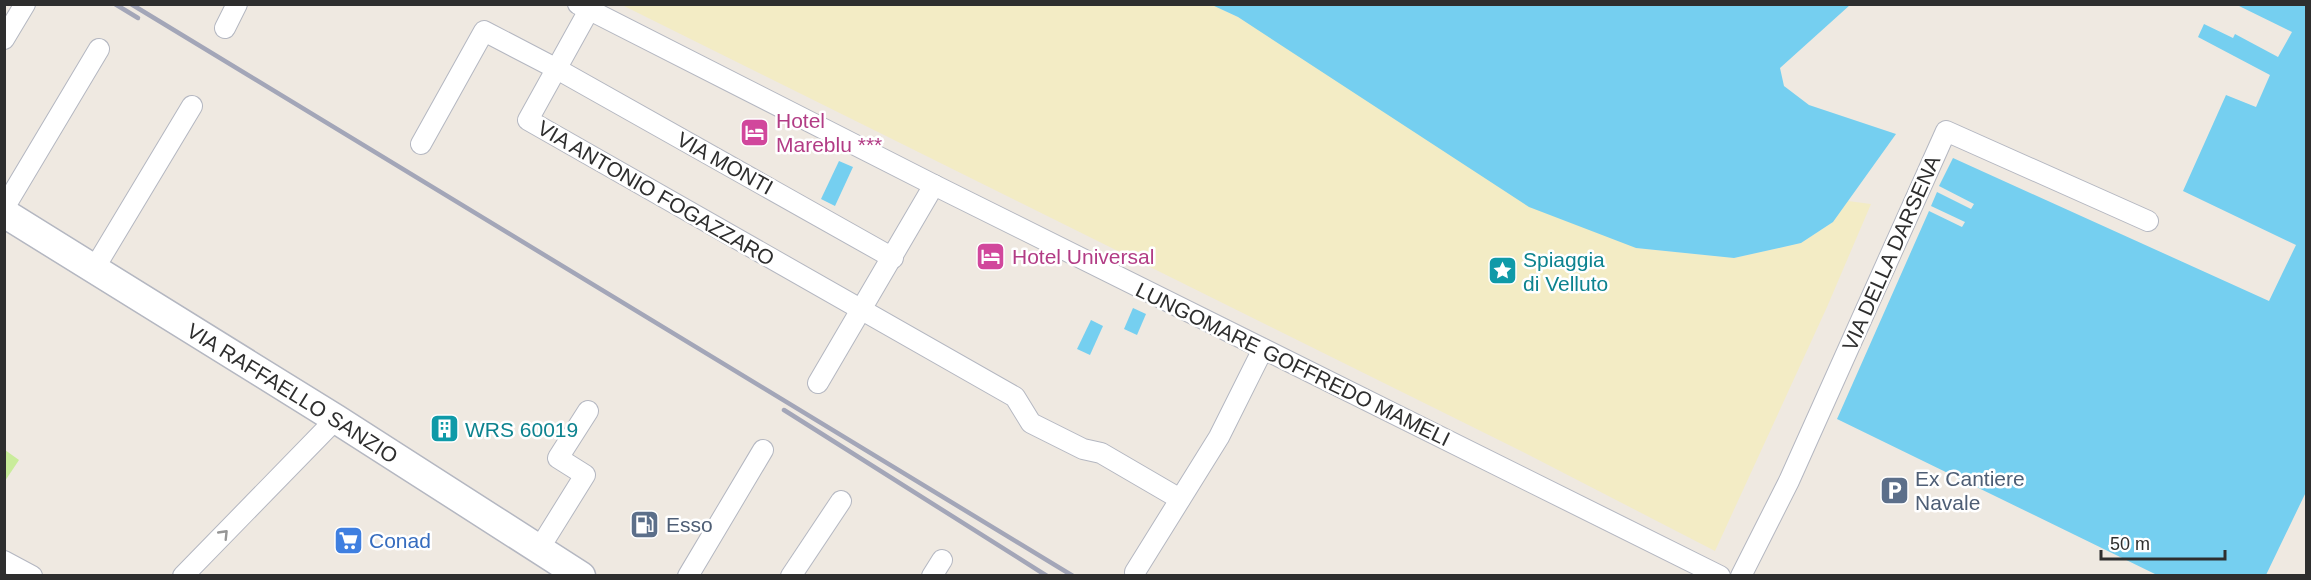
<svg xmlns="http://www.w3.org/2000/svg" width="2311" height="580" font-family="Arial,sans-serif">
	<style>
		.sand { fill: #f3ecc5 }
		.pitch { fill: #c9ec9a }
		.water { fill: #75cff0 }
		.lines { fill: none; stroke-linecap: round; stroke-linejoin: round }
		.minor-casing { stroke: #b4b7c1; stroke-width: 22 }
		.secondary-casing { stroke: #b4b7c1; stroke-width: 31 }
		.minor { stroke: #fff; stroke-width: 20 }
		.secondary { stroke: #fff; stroke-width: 28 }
		.rail { stroke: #a3a6b8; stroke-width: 4.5 }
		.oneway { stroke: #969696 }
		.labels { text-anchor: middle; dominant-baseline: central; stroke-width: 5; stroke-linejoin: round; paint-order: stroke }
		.hotel-label { font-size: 21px; fill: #b23c85; stroke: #fff; text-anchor: start }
		.street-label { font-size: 21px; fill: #2e2e2e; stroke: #fff }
		.culture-label { font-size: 21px; fill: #0d838f; stroke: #fff; text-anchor: start }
		.service-label { font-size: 21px; fill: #4e5e75; stroke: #fff; text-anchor: start }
		.shop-label { font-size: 21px; fill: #366cbe; stroke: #fff; text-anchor: start }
	</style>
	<rect width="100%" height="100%" fill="#efe9e1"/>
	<polygon class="sand" points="622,5 1212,5 1238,17 1636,248 1734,258 1801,243 1833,222 1848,201 1871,204 1827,307 1715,551 1523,452"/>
	<polygon class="pitch" points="5,450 19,460 5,481"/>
	<g class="water">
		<polygon points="1212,5 1850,5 1780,68 1784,86 1809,105 1896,134 1833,222 1801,243 1734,258 1636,248 1529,207 1238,17"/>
		<polygon points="2237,5 2306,5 2306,492 2266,575 2157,575 1837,419 1929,211 1962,227 1965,222 1931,206 1937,192 1971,209 1974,204 1939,186 1953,158 2269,301 2296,245 2183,191 2226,95 2256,107 2270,75 2198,37 2204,24 2233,38 2235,34 2278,57 2292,32"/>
		<polygon points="839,161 853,167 835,206 821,199"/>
		<polygon points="1133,308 1146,314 1137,335 1124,329"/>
		<polygon points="1091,320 1103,326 1090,355 1077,349"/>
	</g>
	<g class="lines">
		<defs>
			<g id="minor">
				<polyline points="578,4 934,185 1720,576"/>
				<polyline points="589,10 528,120 1015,397 1031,423 1083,449 1101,453 1180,499"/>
				<polyline points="225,28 237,4"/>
				<polyline points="4,39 25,4"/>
				<polyline points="421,144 484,31 557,69 893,258"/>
				<polyline points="4,208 99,49"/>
				<polyline points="94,269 192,106"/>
				<polyline points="818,383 934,185"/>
				<polyline points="539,549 585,475 558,458 588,411"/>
				<polyline points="4,561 32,576"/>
				<polyline points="1135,572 1219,437 1263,349"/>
				<polyline points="183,576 336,419"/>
				<polyline points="688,576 763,450"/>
				<polyline points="791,576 841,501"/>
				<polyline points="932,576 942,560"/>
				<polyline points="1741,576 1789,481 1946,131 2148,221"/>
			</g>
			<g id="secondary">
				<path id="s1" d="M4,213L336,419L581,576"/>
			</g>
		</defs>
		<use href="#minor" class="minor-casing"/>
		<use href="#secondary" class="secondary-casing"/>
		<use href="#minor" class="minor"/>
		<use href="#secondary" class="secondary"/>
		<g class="rail">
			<polyline points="115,4 138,18"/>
			<polyline points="131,4 1073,576"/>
			<polyline points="784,410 1047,576"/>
		</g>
	</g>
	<defs><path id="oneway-chevron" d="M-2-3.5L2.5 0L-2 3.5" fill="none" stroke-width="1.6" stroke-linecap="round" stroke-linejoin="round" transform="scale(1.5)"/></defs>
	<use class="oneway" href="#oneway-chevron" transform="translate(224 534) rotate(-46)"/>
	<defs>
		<symbol id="hotel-square" viewBox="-11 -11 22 22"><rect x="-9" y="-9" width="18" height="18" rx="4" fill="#d1479c" stroke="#fff"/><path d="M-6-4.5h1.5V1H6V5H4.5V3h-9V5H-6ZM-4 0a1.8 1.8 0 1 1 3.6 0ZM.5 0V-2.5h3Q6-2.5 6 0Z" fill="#fff"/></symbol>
		<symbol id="sight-square" viewBox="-11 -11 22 22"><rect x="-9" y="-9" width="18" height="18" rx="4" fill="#0f9aa8" stroke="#fff"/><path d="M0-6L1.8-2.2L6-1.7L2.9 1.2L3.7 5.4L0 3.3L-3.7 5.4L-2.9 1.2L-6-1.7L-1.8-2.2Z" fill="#fff"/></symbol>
		<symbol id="building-square" viewBox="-11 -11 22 22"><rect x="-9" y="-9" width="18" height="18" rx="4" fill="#0f9aa8" stroke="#fff"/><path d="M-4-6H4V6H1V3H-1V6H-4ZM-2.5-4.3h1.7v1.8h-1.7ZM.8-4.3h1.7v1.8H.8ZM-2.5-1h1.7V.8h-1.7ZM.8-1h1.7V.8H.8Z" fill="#fff"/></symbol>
		<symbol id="parking-square" viewBox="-11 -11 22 22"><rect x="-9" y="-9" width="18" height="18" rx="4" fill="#5c6f8a" stroke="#fff"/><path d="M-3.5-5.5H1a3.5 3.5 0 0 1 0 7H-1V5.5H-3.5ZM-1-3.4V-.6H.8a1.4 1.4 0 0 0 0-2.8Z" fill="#fff"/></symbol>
		<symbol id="fuel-square" viewBox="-11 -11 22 22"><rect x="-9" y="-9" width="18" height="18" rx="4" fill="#5c6f8a" stroke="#fff"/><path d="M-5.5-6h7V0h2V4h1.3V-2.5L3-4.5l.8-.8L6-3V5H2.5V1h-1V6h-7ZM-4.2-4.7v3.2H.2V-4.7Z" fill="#fff"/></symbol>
		<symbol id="supermarket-square" viewBox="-11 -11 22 22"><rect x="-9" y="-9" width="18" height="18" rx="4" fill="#3f7fe0" stroke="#fff"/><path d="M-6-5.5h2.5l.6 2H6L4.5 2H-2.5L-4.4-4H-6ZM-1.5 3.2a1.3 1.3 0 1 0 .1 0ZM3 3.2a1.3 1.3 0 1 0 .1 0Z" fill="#fff"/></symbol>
	</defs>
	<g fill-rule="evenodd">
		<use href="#hotel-square" x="738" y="116" width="33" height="33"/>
		<use href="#hotel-square" x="974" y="240" width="33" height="33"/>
		<use href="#sight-square" x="1486" y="254" width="33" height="33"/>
		<use href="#building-square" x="428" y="412" width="33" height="33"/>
		<use href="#parking-square" x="1878" y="474" width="33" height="33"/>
		<use href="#fuel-square" x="628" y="508" width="33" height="33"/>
		<use href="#supermarket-square" x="332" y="524" width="33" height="33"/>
	</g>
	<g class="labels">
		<g class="hotel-label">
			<text x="776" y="120">Hotel<tspan x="776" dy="24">Mareblu ***</tspan></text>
			<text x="1012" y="256">Hotel Universal</text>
		</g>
		<g class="street-label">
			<text transform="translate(725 163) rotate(29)">VIA MONTI</text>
			<text transform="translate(656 193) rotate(30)">VIA ANTONIO FOGAZZARO</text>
			<text transform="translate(1891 253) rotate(-66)">VIA DELLA DARSENA</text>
			<text transform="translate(1293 364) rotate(26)">LUNGOMARE GOFFREDO MAMELI</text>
			<text stroke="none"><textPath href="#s1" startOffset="340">VIA RAFFAELLO SANZIO</textPath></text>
		</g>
		<g class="culture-label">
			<text x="1523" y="259">Spiaggia<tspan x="1523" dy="24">di Velluto</tspan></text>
			<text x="465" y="429">WRS 60019</text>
		</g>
		<g class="service-label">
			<text x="1915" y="478">Ex Cantiere<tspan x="1915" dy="24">Navale</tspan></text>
			<text x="666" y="524">Esso</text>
		</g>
		<g class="shop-label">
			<text x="369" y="540">Conad</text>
		</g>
	</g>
	<rect width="2311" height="580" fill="none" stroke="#2e2e2e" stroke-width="12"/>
	<path d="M2101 550v9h124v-9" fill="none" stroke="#2e2e2e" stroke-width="3"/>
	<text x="2110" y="550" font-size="18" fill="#2e2e2e" stroke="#ffffff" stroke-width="4.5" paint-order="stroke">50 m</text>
</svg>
